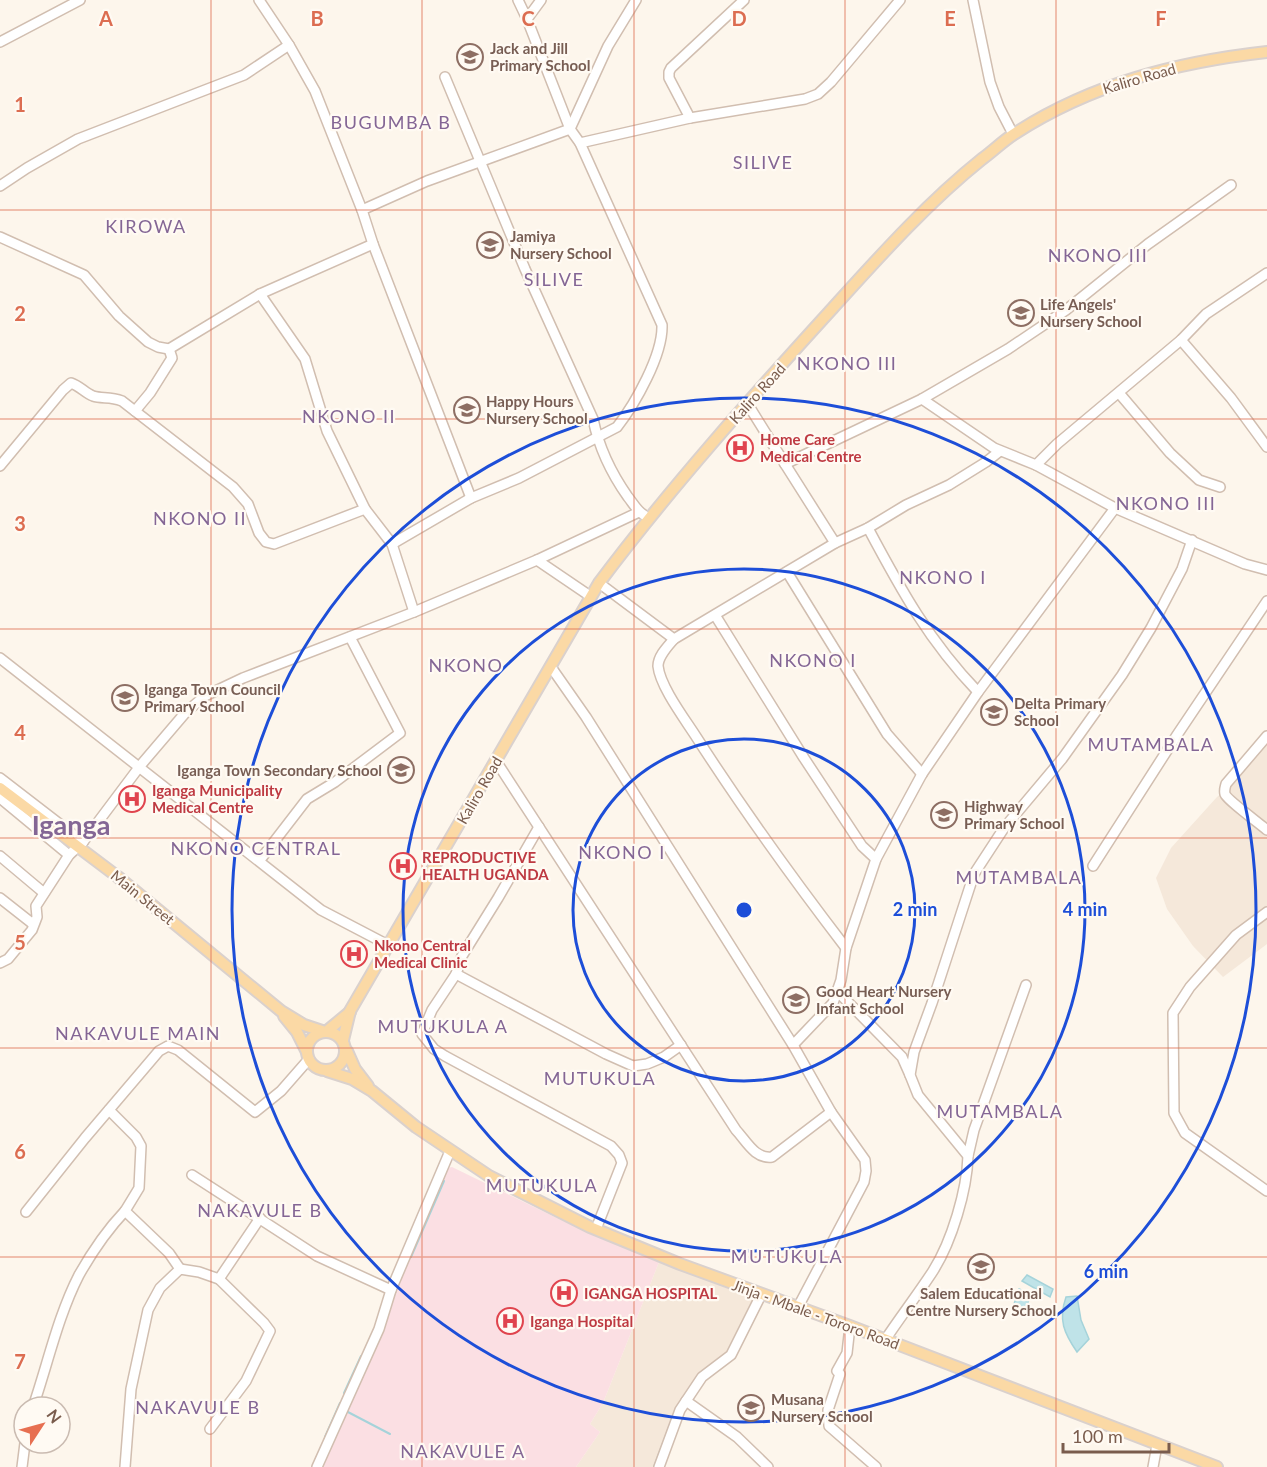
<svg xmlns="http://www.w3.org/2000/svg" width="1267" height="1467" font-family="Lato,sans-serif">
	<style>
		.residential { fill: #f5e8da }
		.medical { fill: #fbdfe3 }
		.water { fill: #bfe3e8; stroke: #a5d3da; stroke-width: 1.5 }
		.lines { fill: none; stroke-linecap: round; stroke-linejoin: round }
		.stream { stroke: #a5d3da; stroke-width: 2 }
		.minor-casing { stroke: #d1beb0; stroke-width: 12 }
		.major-casing { stroke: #dad1cd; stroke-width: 14 }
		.minor { stroke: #fff; stroke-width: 9 }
		.major { stroke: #fbd9a5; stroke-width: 10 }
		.grid { fill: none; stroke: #dc6d51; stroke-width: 1.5; stroke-opacity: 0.55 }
		.ring { fill: none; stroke: #1d4ed8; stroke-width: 3 }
		.labels { text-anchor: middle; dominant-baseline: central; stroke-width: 4.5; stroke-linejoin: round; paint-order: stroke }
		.education-label { font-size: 15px; font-weight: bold; fill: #785e54; stroke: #fffaf3; text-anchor: start }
		.street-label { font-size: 15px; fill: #7a5c4d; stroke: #fffaf3 }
		.health-label { font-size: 15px; font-weight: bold; fill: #be3a42; stroke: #fffaf3; text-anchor: start }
		.quarter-label { font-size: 18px; letter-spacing: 1.5px; fill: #846695; stroke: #fffaf3 }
		.town-label { font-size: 27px; font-weight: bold; fill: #846695; stroke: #fffaf3 }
		.grid-label { font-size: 20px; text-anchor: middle; font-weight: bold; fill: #dc6d51; stroke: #fffaf3; stroke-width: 4.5; stroke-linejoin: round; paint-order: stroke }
		.centre { fill: #1d4ed8; stroke: #fffaf3; stroke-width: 3 }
		.ring-label { font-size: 18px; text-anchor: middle; font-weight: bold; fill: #1d4ed8; stroke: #fffaf3; stroke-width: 4.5; stroke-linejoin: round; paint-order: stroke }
	</style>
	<rect width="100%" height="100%" fill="#fdf6ec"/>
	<g class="residential">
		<polygon points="1267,737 1267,944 1223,977 1193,946 1167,909 1156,878 1171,848 1217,797 1233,785"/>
		<polygon points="659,1262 755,1297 730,1352 702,1375 656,1467 576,1467 600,1432 590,1424 603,1403"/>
	</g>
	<polygon class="medical" points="452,1167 561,1220 659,1262 603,1403 590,1424 600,1432 576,1467 321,1467 448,1168"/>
	<g class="water">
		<polygon points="1027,1275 1053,1289 1050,1297 1022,1281"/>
		<polygon points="1019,1289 1031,1294 1024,1314 1012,1310"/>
		<path d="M1077,1296L1081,1320L1089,1339L1077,1352C1064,1333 1058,1320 1066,1297Z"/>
	</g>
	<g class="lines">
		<g class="stream">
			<polyline points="411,1257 444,1181"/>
			<polyline points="344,1393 361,1356"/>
			<polyline points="346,1411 390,1434"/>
			<polyline points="325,1437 340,1403"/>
			<polyline points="654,1467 672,1419"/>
		</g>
		<defs>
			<g id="minor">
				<polyline points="259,0 289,45 315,91 362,210"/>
				<polyline points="518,0 527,19"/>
				<polyline points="973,0 990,82 999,107 1013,134"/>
				<polyline points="0,42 80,0"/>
				<path d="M445,77L525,269L593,419C599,448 611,473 628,497C633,503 637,511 644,515"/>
				<polyline points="690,118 669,78 669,72 671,68 744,0"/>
				<polyline points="580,143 690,118 805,99 818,94 831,82 900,0"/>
				<polyline points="0,186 27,168 78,139 244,75 289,45"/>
				<polyline points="0,237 84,275 119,316 148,342 158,347 169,349 260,294 373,244"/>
				<polyline points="260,294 305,359 327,431 365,509 392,544 414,612"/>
				<polyline points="1181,340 1231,398 1267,447"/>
				<polyline points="1119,393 1170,453 1199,480 1220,487"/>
				<polyline points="922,399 994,448 1036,465 1115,508 1245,564 1267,570"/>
				<polyline points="747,403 785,464 922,399 1008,349 1066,310 1148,244 1231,185"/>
				<polyline points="135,411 150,393 172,358 169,349"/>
				<polyline points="785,464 835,543"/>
				<polyline points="1036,465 1057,444 1181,340 1206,314 1267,273"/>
				<path d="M0,466L63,390L71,383C80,386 85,393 93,396C102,399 110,396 122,401L233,487L248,504L259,533L266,542L274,544L365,509"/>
				<polyline points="471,498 373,244 362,210 427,181 570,129 608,46 636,0"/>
				<path d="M868,528C901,590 929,641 978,692"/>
				<path d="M392,544L471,498L519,478L617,427C635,404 663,355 662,325L580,143L570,129L527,19L541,0"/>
				<polyline points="537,560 590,596"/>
				<polyline points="787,572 887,734 922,774"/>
				<polyline points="599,583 674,639"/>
				<polyline points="715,615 804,758 862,846 876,859"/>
				<polyline points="0,658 321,910 388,945"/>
				<polyline points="551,667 586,717 793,1045 831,1112 865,1160 866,1171 864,1182 798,1307"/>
				<path d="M1267,736L1226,784C1225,788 1224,790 1225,794C1227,800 1259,823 1267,830"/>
				<path d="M496,761L736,1130C747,1142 755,1159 772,1157L831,1112"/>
				<polyline points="0,778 83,842"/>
				<polyline points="0,798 69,855"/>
				<polyline points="539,827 498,898 462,956 456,974 606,1054 633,1066 647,1064 664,1057 681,1045"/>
				<polyline points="0,856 44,893"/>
				<polyline points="260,860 307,799 335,782 400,733 350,637"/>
				<polyline points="1093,866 1177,735 1267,601"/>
				<polyline points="0,898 33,924"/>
				<polyline points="1267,912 1236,935 1190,987 1173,1013 1174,1113 1185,1133 1267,1191"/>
				<path d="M846,948C793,879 742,808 695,735C684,718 660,686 658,666C658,656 668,646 674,639L835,543L868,528L906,505L949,485L986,462L1000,451"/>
				<polyline points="0,963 8,959 32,930 37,917 36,906 69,855 83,842 140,766 186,712 205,696 243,678 414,612 537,560 639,512"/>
				<polyline points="456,974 432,1010 422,1034 434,1049 445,1056 611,1146 619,1155 622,1163 596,1229"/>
				<polyline points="837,991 902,1057 910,1075"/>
				<polyline points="793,1045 833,1003 841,980 846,948 876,859 922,774 978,692 1115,508"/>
				<polyline points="109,1110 136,1137 141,1146 139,1188 125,1211 169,1253 180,1269"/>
				<polyline points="968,1156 974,1130 1026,985"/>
				<polyline points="192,1175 317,1256 391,1290"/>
				<polyline points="26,1212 85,1138 159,1051 168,1046 178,1050 255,1112 281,1091 309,1059"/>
				<polyline points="219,1279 260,1218"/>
				<polyline points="850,1326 847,1353 837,1371 840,1374 828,1410 829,1426 876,1467"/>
				<path d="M885,1340C901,1316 918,1294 933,1271C952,1241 967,1190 968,1156L918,1095L910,1075L914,1052L932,1003L974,874L1004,828L1062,759L1122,675L1151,628L1182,569L1192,540"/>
				<polyline points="686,1401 737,1437 768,1467"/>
				<path d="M33,1407C48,1363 58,1316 79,1275C92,1252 107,1230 125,1211"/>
				<polyline points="22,1467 25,1443"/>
				<polyline points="125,1467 131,1389 148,1310 160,1288 180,1269 199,1272 219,1279 264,1323 270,1331 246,1381 210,1429"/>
				<polyline points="317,1467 379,1329 391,1290 450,1151"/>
				<polyline points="659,1467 680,1410 702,1377 731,1355 761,1295"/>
				<polyline points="1153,1467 1157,1445"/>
			</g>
			<g id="major">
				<polyline points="0,788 118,877 281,1011 304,1025 322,1031"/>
				<polyline points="284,1016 297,1032 307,1052"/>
				<polyline points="327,1031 350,1012"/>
				<circle cx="326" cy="1051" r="19"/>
				<path d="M343,1040L350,1011L599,583C671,487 751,398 831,310C879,257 927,203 982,159C993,151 1003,141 1014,134C1091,84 1177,62 1267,52"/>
				<polyline points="347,1051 355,1069 368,1086"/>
				<polyline points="327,1071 352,1079 372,1091 416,1127 489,1176 590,1227 680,1264 850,1326 1217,1467"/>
			</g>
		</defs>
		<use href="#minor" class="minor-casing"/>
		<use href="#major" class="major-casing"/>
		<use href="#minor" class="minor"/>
		<use href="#major" class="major"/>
	</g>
	<path class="grid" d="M211,0V1467M422,0V1467M634,0V1467M845,0V1467M1056,0V1467M0,210H1267M0,419H1267M0,629H1267M0,838H1267M0,1048H1267M0,1257H1267"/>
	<g class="ring">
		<circle cx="744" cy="910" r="171"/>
		<circle cx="744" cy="910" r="341"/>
		<circle cx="744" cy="910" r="512"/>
	</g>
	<defs>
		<symbol id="school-ring" viewBox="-11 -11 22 22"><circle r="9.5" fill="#fffaf3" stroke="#8d6e63" stroke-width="1.5"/><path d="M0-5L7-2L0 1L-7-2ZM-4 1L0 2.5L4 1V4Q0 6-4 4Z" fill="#8d6e63"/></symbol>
		<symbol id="hospital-ring" viewBox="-11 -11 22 22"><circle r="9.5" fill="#fffaf3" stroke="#e0444e" stroke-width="1.5"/><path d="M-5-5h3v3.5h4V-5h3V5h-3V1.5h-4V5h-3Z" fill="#e0444e"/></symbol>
	</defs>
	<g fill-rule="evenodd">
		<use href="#school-ring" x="455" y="42" width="30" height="30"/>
		<use href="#school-ring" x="475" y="230" width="30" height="30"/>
		<use href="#school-ring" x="1006" y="298" width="30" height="30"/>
		<use href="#school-ring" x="452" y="395" width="30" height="30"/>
		<use href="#hospital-ring" x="725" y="433" width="30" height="30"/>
		<use href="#school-ring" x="110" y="683" width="30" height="30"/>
		<use href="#school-ring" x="979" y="697" width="30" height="30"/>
		<use href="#school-ring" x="386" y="755" width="30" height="30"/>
		<use href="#hospital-ring" x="117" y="784" width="30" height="30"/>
		<use href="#school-ring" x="929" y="800" width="30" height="30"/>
		<use href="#hospital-ring" x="388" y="851" width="30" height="30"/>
		<use href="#hospital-ring" x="339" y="939" width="30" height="30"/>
		<use href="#school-ring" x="781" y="985" width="30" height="30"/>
		<use href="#school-ring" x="966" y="1252" width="30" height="30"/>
		<use href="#hospital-ring" x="549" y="1278" width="30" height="30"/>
		<use href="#hospital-ring" x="495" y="1306" width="30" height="30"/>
		<use href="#school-ring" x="736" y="1393" width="30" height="30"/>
	</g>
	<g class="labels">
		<g class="education-label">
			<text x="490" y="48">Jack and Jill<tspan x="490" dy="17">Primary School</tspan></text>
			<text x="510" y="236">Jamiya<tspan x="510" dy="17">Nursery School</tspan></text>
			<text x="1040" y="304">Life Angels'<tspan x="1040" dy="17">Nursery School</tspan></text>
			<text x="486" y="401">Happy Hours<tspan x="486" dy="17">Nursery School</tspan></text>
			<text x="144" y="689">Iganga Town Council<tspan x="144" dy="17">Primary School</tspan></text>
			<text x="1014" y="703">Delta Primary<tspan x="1014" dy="17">School</tspan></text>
			<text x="382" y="770" text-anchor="end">Iganga Town Secondary School</text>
			<text x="964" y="806">Highway<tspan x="964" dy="17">Primary School</tspan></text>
			<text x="816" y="991">Good Heart Nursery<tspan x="816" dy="17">Infant School</tspan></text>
			<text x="981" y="1293" text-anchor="middle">Salem Educational<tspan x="981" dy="17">Centre Nursery School</tspan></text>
			<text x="771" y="1399">Musana<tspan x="771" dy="17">Nursery School</tspan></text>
		</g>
		<g class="street-label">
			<text transform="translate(1139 78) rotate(-16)">Kaliro Road</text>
			<text transform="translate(757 393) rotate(-48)">Kaliro Road</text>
			<text transform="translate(479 790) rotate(-60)">Kaliro Road</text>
			<text transform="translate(143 897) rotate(39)">Main Street</text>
			<text transform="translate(816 1314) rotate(20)">Jinja - Mbale - Tororo Road</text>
		</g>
		<g class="health-label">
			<text x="760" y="439">Home Care<tspan x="760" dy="17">Medical Centre</tspan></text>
			<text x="152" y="790">Iganga Municipality<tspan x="152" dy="17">Medical Centre</tspan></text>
			<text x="422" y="857">REPRODUCTIVE<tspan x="422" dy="17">HEALTH UGANDA</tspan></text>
			<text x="374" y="945">Nkono Central<tspan x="374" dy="17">Medical Clinic</tspan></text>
			<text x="584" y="1293">IGANGA HOSPITAL</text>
			<text x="530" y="1321">Iganga Hospital</text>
		</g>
		<g class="quarter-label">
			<text x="391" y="122">BUGUMBA B</text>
			<text x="763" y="162">SILIVE</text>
			<text x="146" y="226">KIROWA</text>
			<text x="1098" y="255">NKONO III</text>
			<text x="554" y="279">SILIVE</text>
			<text x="847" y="363">NKONO III</text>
			<text x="349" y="416">NKONO II</text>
			<text x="1166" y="503">NKONO III</text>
			<text x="200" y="518">NKONO II</text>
			<text x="943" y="577">NKONO I</text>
			<text x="813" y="660">NKONO I</text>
			<text x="466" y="665">NKONO</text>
			<text x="1151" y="744">MUTAMBALA</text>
			<text x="256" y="848">NKONO CENTRAL</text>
			<text x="622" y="852">NKONO I</text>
			<text x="1019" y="877">MUTAMBALA</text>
			<text x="443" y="1026">MUTUKULA A</text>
			<text x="138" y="1033">NAKAVULE MAIN</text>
			<text x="600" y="1078">MUTUKULA</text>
			<text x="1000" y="1111">MUTAMBALA</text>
			<text x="542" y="1185">MUTUKULA</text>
			<text x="260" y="1210">NAKAVULE B</text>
			<text x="787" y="1256">MUTUKULA</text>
			<text x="198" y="1407">NAKAVULE B</text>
			<text x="463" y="1451">NAKAVULE A</text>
		</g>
		<g class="town-label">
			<text x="71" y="824">Iganga</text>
		</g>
	</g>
	<g class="grid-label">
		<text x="106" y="26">A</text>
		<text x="317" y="26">B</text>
		<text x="528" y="26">C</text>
		<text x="739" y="26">D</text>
		<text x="950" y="26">E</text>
		<text x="1161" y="26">F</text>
		<text x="20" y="112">1</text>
		<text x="20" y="321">2</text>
		<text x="20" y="531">3</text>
		<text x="20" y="740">4</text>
		<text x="20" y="950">5</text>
		<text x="20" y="1159">6</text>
		<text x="20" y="1369">7</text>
	</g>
	<circle cx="744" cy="910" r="9" class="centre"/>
	<g class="ring-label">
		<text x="915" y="916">2 min</text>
		<text x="1085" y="916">4 min</text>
		<text x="1106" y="1278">6 min</text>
	</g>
	<g transform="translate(42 1425) rotate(54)"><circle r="28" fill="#fffaf3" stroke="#cabbb1" stroke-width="1.5"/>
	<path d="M0-4.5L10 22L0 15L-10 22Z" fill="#e76f51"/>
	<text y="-9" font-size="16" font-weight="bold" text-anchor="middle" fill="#7a5c4d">N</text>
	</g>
	<path d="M1063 1443v9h106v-9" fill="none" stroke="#7a5c4d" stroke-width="3"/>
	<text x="1072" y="1443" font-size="18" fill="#7a5c4d" stroke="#fffaf3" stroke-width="4.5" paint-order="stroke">100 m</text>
</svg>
